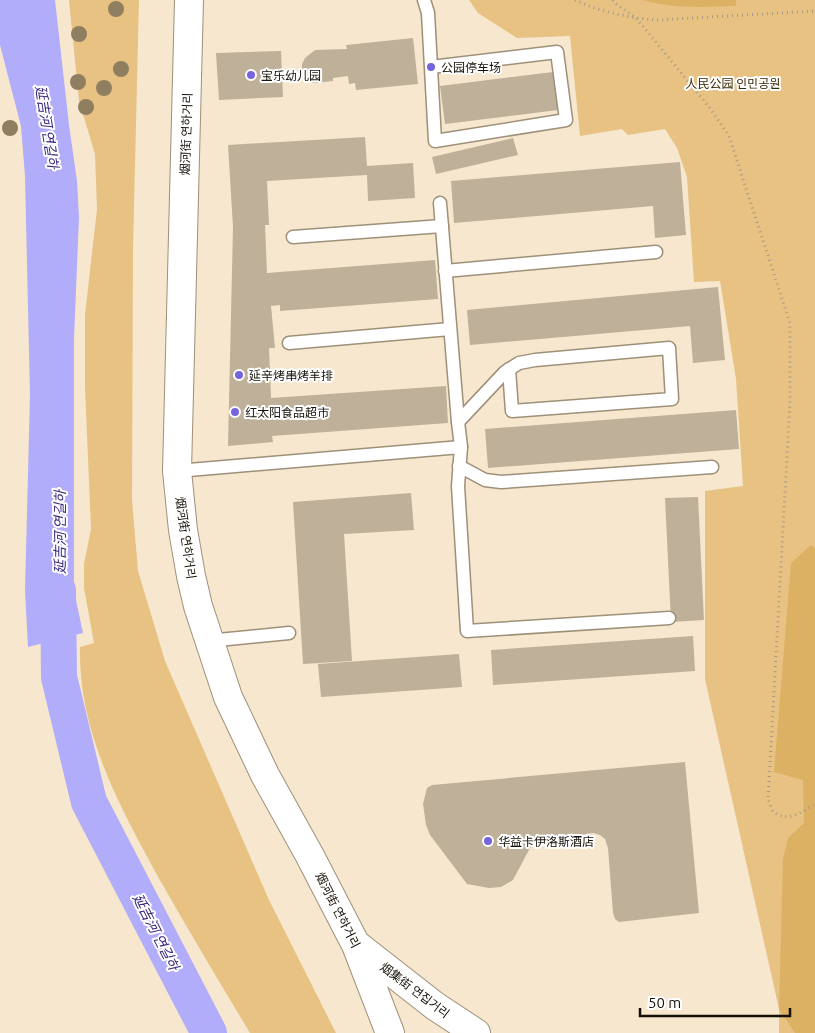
<svg xmlns="http://www.w3.org/2000/svg" width="815" height="1033" font-family="Ubuntu,'Noto Sans SC','Noto Sans KR',sans-serif">
	<style>
		.green { fill: #e7c283 }
		.forest { fill: #ddb163 }
		.water { fill: #b1adfa }
		.lines { fill: none; stroke-linecap: round; stroke-linejoin: round }
		.river { stroke: #b1adfa; stroke-width: 36 }
		.building { fill: #bfb199 }
		.lane-casing { stroke: #9e9079; stroke-width: 15 }
		.secondary-casing { stroke: #9e9079; stroke-width: 30 }
		.path { stroke: #a69a87; stroke-width: 3; stroke-dasharray: 1 4; stroke-linecap: butt }
		.lane { stroke: #fff; stroke-width: 12 }
		.secondary { stroke: #fff; stroke-width: 28 }
		.tree { fill: #8f7e5f }
		.poi-dot { fill: #7663de; stroke: #fff; stroke-width: 2 }
		.labels { text-anchor: middle; dominant-baseline: central; stroke-width: 4; stroke-linejoin: round; paint-order: stroke }
		.poi-label { font-size: 12px; fill: #161108; stroke: #fff; text-anchor: start }
		.park-label { font-size: 12px; fill: #3b2905; stroke: #fff }
		.street-label { font-size: 12px; fill: #161108; stroke: #fff }
		.water-label { font-size: 14px; font-style: italic; fill: #39277e; stroke: #fff }
	</style>
	<rect width="100%" height="100%" fill="#f6e7ce"/>
	<g class="green">
		<path d="M69,0H139L133,247L132,500L138,571L165,661L269,900L336,1033H250C220,983 190,933 161,882C121,809 78,733 80,647L94,643L84,588V564L91,529L85,387V315L97,209L95,154L79,101Z"/>
		<polygon points="469,0 815,0 815,1033 779,1033 779,1009 705,679 705,491 743,486 736,379 720,281 694,282 687,177 677,148 665,129 628,135 622,129 580,136 570,36 517,38 478,13"/>
	</g>
	<g class="forest">
		<path d="M643,0H736V6C705,7 674,9 643,0Z"/>
		<polygon points="811,545 815,548 815,1033 795,1033 779,1009 783,859 788,838 804,823 803,780 774,772 791,563"/>
	</g>
	<polygon class="water" points="0,0 55,0 69,125 77,181 79,217 74,339 74,591 83,633 28,647 25,591 30,395 25,176 21,126 0,45"/>
	<g class="lines">
		<polyline class="river" points="58,590 59,677 89,802 209,1033"/>
	</g>
	<g class="building">
		<polygon points="413,38 418,84 356,90 355,83 349,84 348,76 333,78 333,81 315,83 310,82 305,77 302,71 302,64 305,58 315,50 347,49 346,45"/>
		<polygon points="281,51 283,97 219,100 216,53"/>
		<polygon points="553,72 558,110 445,124 440,86"/>
		<polygon points="365,137 367,166 413,163 415,198 368,201 367,175 267,181 269,225 265,225 267,273 435,260 438,299 280,311 280,305 271,306 275,348 269,348 271,398 446,386 448,423 272,436 273,442 228,446 233,227 228,145"/>
		<polygon points="513,138 518,155 436,174 432,157"/>
		<polygon points="680,162 686,235 655,238 653,206 454,223 451,181"/>
		<polygon points="718,287 725,360 693,363 690,326 470,345 467,310"/>
		<polygon points="736,410 739,449 488,468 485,429"/>
		<polygon points="411,493 414,530 344,534 352,661 303,664 293,502"/>
		<polygon points="698,497 704,620 671,622 665,498"/>
		<polygon points="693,636 695,671 493,685 491,650"/>
		<polygon points="459,654 462,687 321,697 318,664"/>
		<polygon points="685,762 699,913 619,922 615,919 613,913 608,848 605,839 600,835 593,833 547,840 537,843 530,848 513,880 501,887 489,888 467,884 430,835 426,825 423,804 427,788 432,785"/>
	</g>
	<g class="lines">
		<defs>
			<g id="lane">
				<polyline points="424,0 428,13 435,141 566,120 557,52 431,67"/>
				<polyline points="440,203 458,422 461,447 458,486 467,631 669,618"/>
				<polyline points="293,237 442,226"/>
				<polyline points="445,271 656,252"/>
				<polyline points="289,343 450,329"/>
				<polyline points="458,422 505,372 519,363 535,360 669,348 672,399 512,411 509,369"/>
				<polyline points="459,466 485,480 501,482 712,467"/>
				<polyline points="177,471 461,447"/>
				<polyline points="208,641 289,633"/>
			</g>
			<g id="secondary">
				<polyline points="189,0 177,471 183,530 191,576 198,606 228,697 265,775 310,856 356,945 390,1033"/>
				<polyline points="357,945 435,1006 476,1033"/>
			</g>
		</defs>
		<use href="#lane" class="lane-casing"/>
		<use href="#secondary" class="secondary-casing"/>
		<g class="path">
			<path d="M575,0C601,12 629,18 657,20L815,11"/>
			<path d="M613,0L615,3L637,19L709,107L729,136L790,323V403L768,800C770,803 771,809 773,811C786,824 804,811 815,804"/>
		</g>
		<use href="#lane" class="lane"/>
		<use href="#secondary" class="secondary"/>
	</g>
	<g class="tree">
		<circle cx="116" cy="9" r="8"/>
		<circle cx="79" cy="34" r="8"/>
		<circle cx="121" cy="69" r="8"/>
		<circle cx="78" cy="82" r="8"/>
		<circle cx="104" cy="88" r="8"/>
		<circle cx="86" cy="107" r="8"/>
		<circle cx="10" cy="128" r="8"/>
	</g>
	<g class="poi-dot">
		<circle cx="431" cy="67" r="5"/>
		<circle cx="251" cy="75" r="5"/>
		<circle cx="239" cy="375" r="5"/>
		<circle cx="235" cy="412" r="5"/>
		<circle cx="488" cy="841" r="5"/>
	</g>
	<g class="labels">
		<g class="poi-label">
			<text x="441" y="67">公园停车场</text>
			<text x="261" y="75">宝乐幼儿园</text>
			<text x="249" y="375">延辛烤串烤羊排</text>
			<text x="245" y="412">红太阳食品超市</text>
			<text x="498" y="841">华益卡伊洛斯酒店</text>
		</g>
		<g class="park-label">
			<text x="733" y="83">人民公园 인민공원</text>
		</g>
		<g class="street-label">
			<text transform="translate(186 134) rotate(-88)">烟河街 연하거리</text>
			<text transform="translate(186 538) rotate(82)">烟河街 연하거리</text>
			<text transform="translate(338 910) rotate(63)">烟河街 연하거리</text>
			<text transform="translate(415 990) rotate(37)">烟集街 연집거리</text>
		</g>
		<g class="water-label">
			<text transform="translate(47 127) rotate(81)">延吉河 연길하</text>
			<text transform="translate(60 532) rotate(-90)">延吉河 연길하</text>
			<text transform="translate(156 932) rotate(63)">延吉河 연길하</text>
		</g>
	</g>
	<path d="M640 1008v8h150v-8" fill="none" stroke="#161108" stroke-width="2.5"/>
	<text x="648" y="1008" font-size="15" fill="#161108" stroke="#ffffff" stroke-width="4" paint-order="stroke">50 m</text>
</svg>
